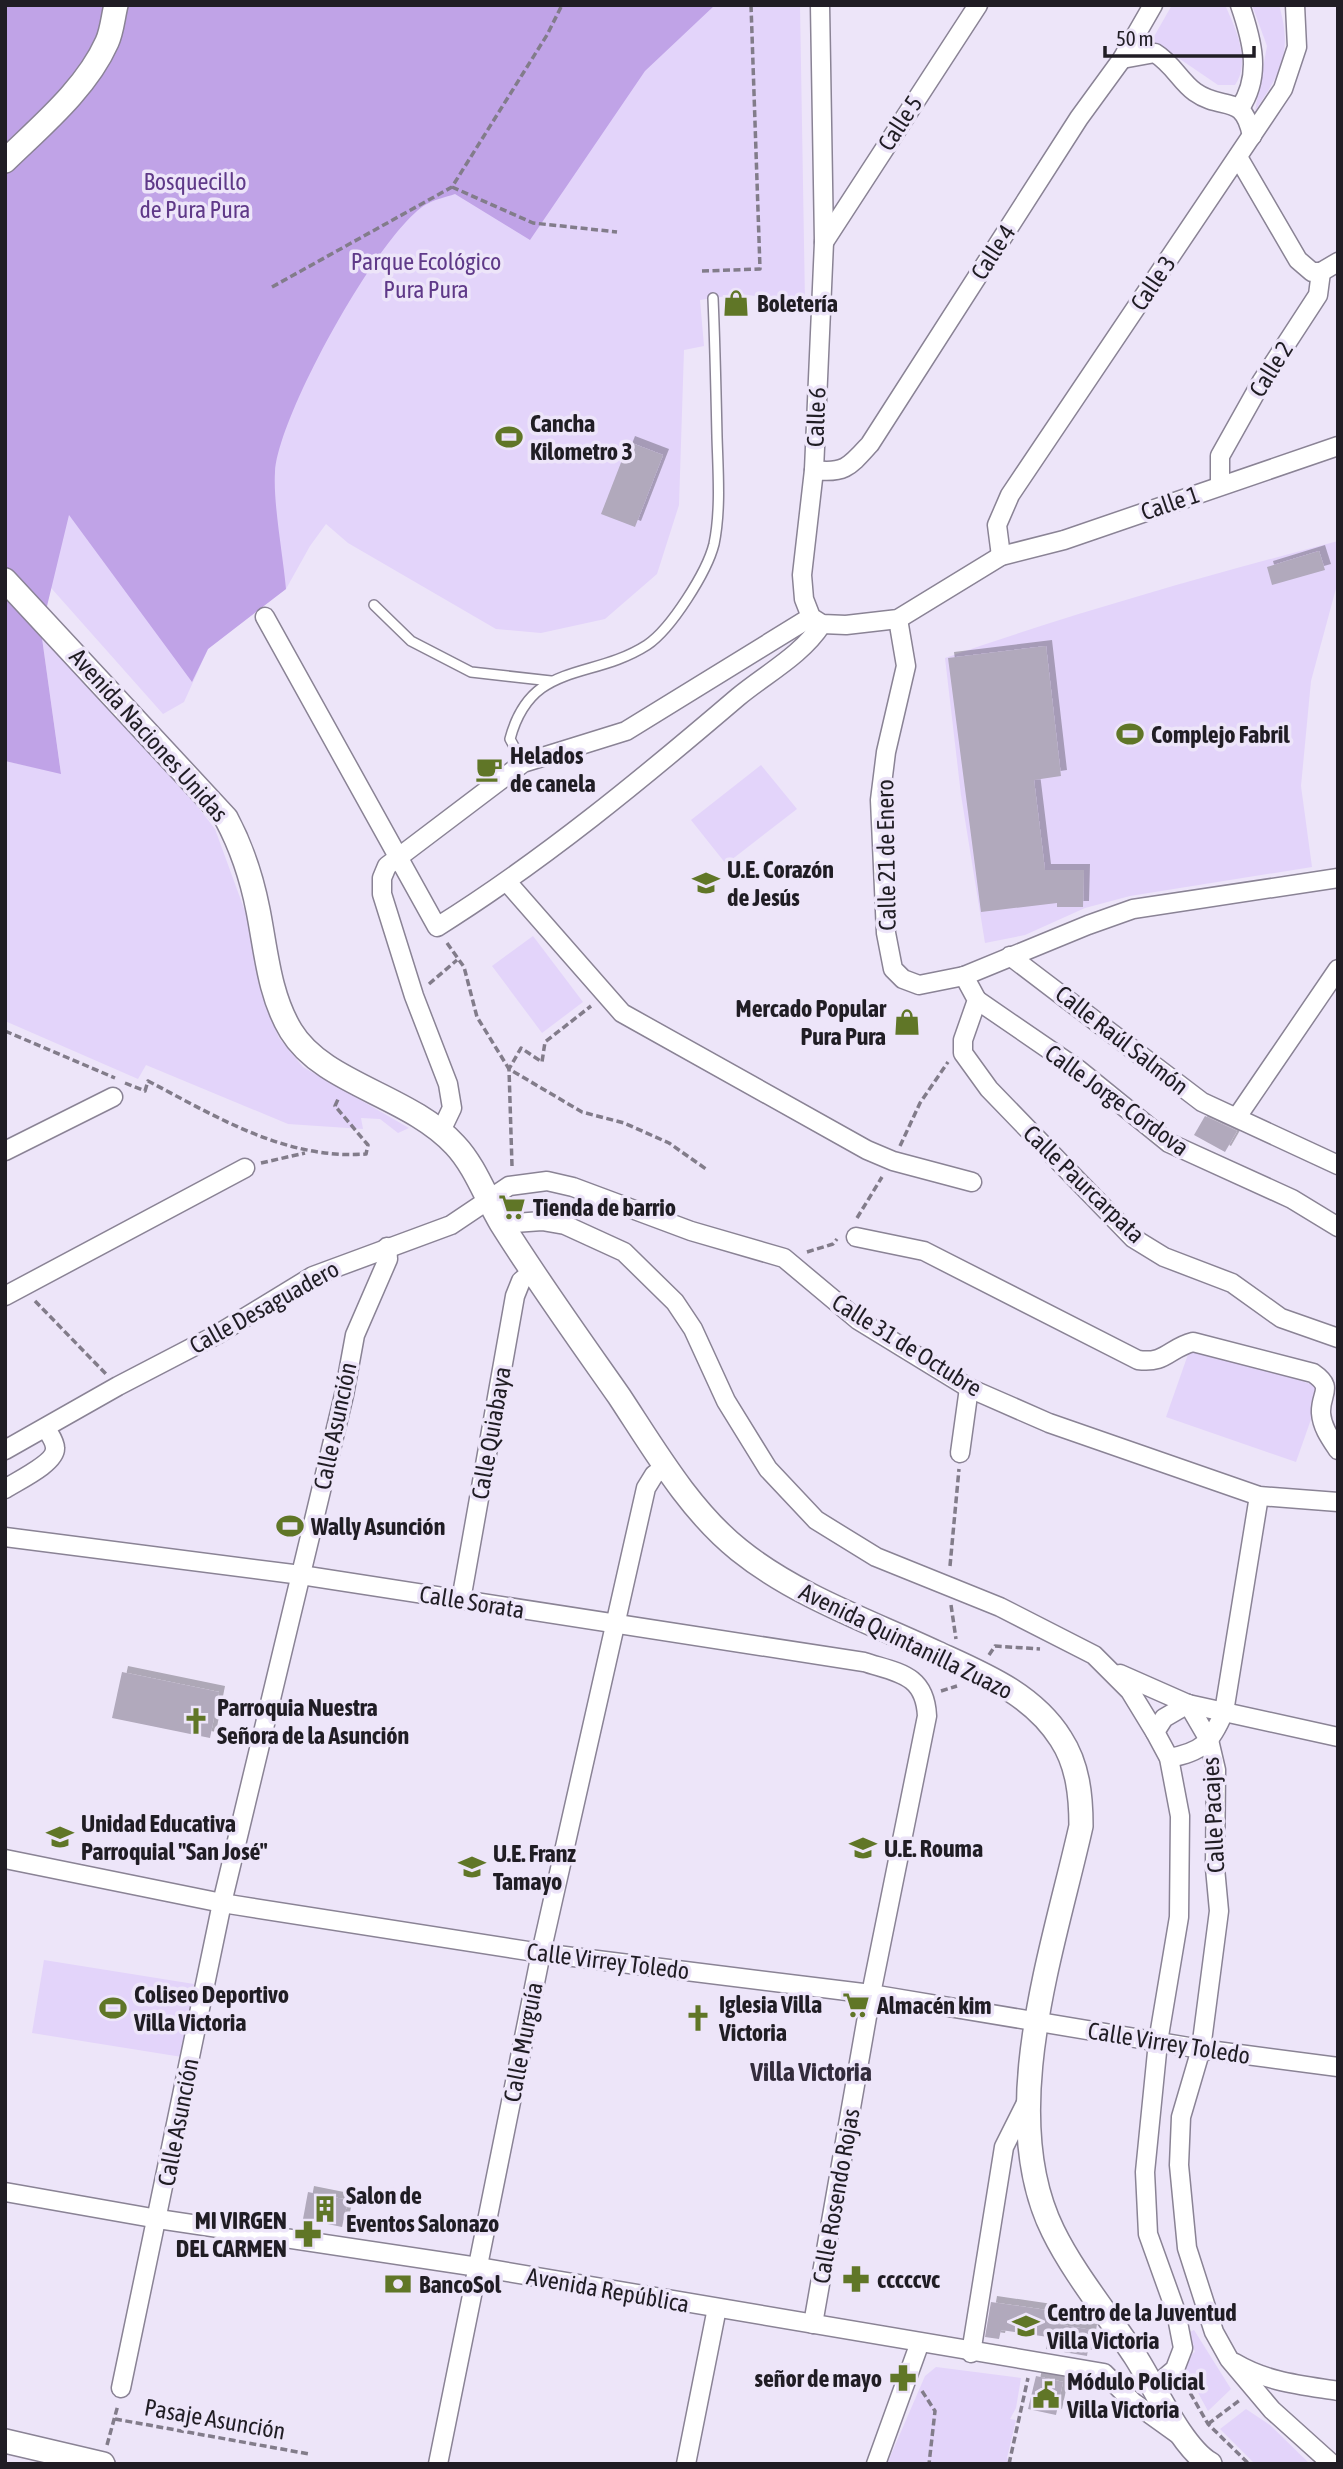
<svg xmlns="http://www.w3.org/2000/svg" width="1343" height="2469" font-family="'Asap Condensed',sans-serif">
	<style>
		.green { fill: #e3d4fa }
		.forest { fill: #c0a3e7 }
		.building { fill: #b1a9bc; filter: url(#shadow) }
		.lines { fill: none; stroke-linecap: round; stroke-linejoin: round }
		.service-casing { stroke: #8a8395; stroke-width: 12 }
		.minor-casing { stroke: #8a8395; stroke-width: 21 }
		.tertiary-casing { stroke: #8a8395; stroke-width: 26 }
		.path { stroke: #827c8a; stroke-width: 3.5; stroke-dasharray: 7 3.5; stroke-linecap: butt }
		.service { stroke: #fff; stroke-width: 9 }
		.minor { stroke: #fff; stroke-width: 18 }
		.tertiary { stroke: #fff; stroke-width: 23 }
		.labels { text-anchor: middle; dominant-baseline: central; stroke-width: 7; stroke-linejoin: round; paint-order: stroke }
		.street-label { font-size: 24px; fill: #201d24; stroke: #ede5f9 }
		.park-label { font-size: 24px; fill: #5f3988; stroke: #ede5f9 }
		.poi-label { font-size: 24px; font-weight: bold; fill: #201d24; stroke: #ede5f9; text-anchor: start }
		.neighbourhood-label { font-size: 26px; font-weight: bold; fill: #332c3c; stroke: #ede5f9 }
	</style>
	<defs>
		<filter id="shadow"><feDropShadow dx="6" dy="-6" stdDeviation="0" flood-color="#0004"/></filter>
	</defs>
	<rect width="100%" height="100%" fill="#ede5f9"/>
	<g class="green">
		<polygon points="171,5 800,5 805,303 741,294 700,300 704,346 684,350 679,505 657,574 605,619 541,633 496,629 348,543 326,524 310,546 286,589 208,649 184,702 163,714 5,536 5,245"/>
		<path d="M1172,5H1225C1236,29 1251,62 1235,85H1218L1152,40Z"/>
		<path d="M1252,5H1279C1293,53 1281,72 1255,111L1267,46Z"/>
		<path d="M1338,541V581L1311,681L1301,786L1312,867L1130,896L1085,908L1025,935L985,943L961,795L945,658C1074,613 1205,576 1338,541Z"/>
		<polygon points="41,631 155,751 215,829 246,914 267,1004 279,1038 303,1067 409,1128 398,1133 380,1119 361,1118 363,1129 288,1124 146,1065 138,1079 5,1021 5,761 61,773"/>
		<polygon points="761,765 797,809 726,864 691,820"/>
		<polygon points="533,936 583,1002 542,1033 492,966"/>
		<polygon points="1192,1343 1322,1388 1296,1462 1166,1417"/>
		<polygon points="44,1960 194,1984 182,2057 32,2033"/>
		<polygon points="1194,2330 1231,2389 1208,2411 1185,2369 1184,2359 1195,2352 1188,2333"/>
		<polygon points="936,2367 1021,2378 1016,2408 1010,2419 1016,2420 1007,2458 1015,2464 887,2464 925,2376"/>
		<polygon points="1246,2409 1270,2425 1310,2464 1255,2464 1220,2429"/>
	</g>
	<path class="forest" d="M5,5H715L645,71L530,240L455,194C446,197 433,200 425,205C378,235 278,416 275,472C273,503 283,555 286,589L208,649L192,682L69,515L41,631L61,774L5,761Z"/>
	<g class="building">
		<polygon points="629,442 663,455 635,527 601,514"/>
		<polygon points="1319,551 1325,570 1272,585 1267,567"/>
		<polygon points="1046,646 1061,776 1034,780 1045,870 1084,870 1083,907 1057,907 1057,903 981,912 948,658"/>
		<polygon points="1205,1116 1237,1131 1225,1152 1194,1135"/>
		<polygon points="122,1672 219,1692 210,1738 112,1718"/>
		<polygon points="308,2192 348,2200 342,2227 303,2219"/>
		<polygon points="991,2302 1053,2311 1051,2323 1091,2330 1087,2356 1046,2349 1048,2337 1001,2330 999,2339 985,2337"/>
		<polygon points="1036,2376 1063,2382 1056,2415 1028,2409"/>
	</g>
	<g class="lines">
		<defs>
			<g id="service">
				<polyline points="374,605 411,641 471,672 551,681"/>
				<path d="M523,763L510,739C531,660 591,681 647,645C671,629 707,572 714,544C721,510 718,471 717,437C716,391 715,344 713,298"/>
			</g>
			<g id="minor">
				<polyline points="820,5 824,242 814,470 802,575 804,599 811,617 822,624 846,625 898,619 1001,556 1064,540 1338,446"/>
				<path d="M1240,5C1252,40 1262,75 1240,108"/>
				<path d="M1122,59L1155,53C1173,64 1180,81 1195,92C1223,112 1243,92 1252,136"/>
				<polyline points="1238,157 1298,260 1312,272 1321,272"/>
				<polyline points="824,242 978,5"/>
				<polyline points="1321,272 1338,262"/>
				<path d="M814,470C845,474 850,466 870,444L1079,118L1122,59L1153,5"/>
				<polyline points="1220,485 1220,456 1262,381 1318,295 1321,272"/>
				<polyline points="1001,556 997,525 1010,495 1283,89 1297,47 1295,5"/>
				<path d="M265,617L437,927C544,860 642,779 738,697C767,673 801,656 822,624"/>
				<polyline points="898,619 906,666 886,752 880,800 886,933 893,969 903,979 919,985 964,976 1088,925 1133,909 1338,878"/>
				<polyline points="508,883 622,1013 867,1150 893,1161 972,1182"/>
				<polyline points="1010,956 1202,1102 1338,1165"/>
				<polyline points="964,976 977,1000 963,1040 963,1053 989,1089 1133,1238 1164,1257 1232,1283 1281,1318 1338,1338"/>
				<polyline points="977,1000 1079,1070 1169,1143 1292,1199 1338,1227"/>
				<polyline points="1237,1117 1338,969"/>
				<polyline points="441,1131 452,1108 448,1084 414,996 382,894 382,878 387,866 523,763 626,731 811,617"/>
				<polyline points="5,1151 113,1097"/>
				<polyline points="502,1224 542,1221 565,1225 624,1252 675,1302 693,1329 726,1401 768,1469 816,1520 876,1557 1000,1607 1094,1655 1130,1691 1155,1732 1169,1758 1180,1816 1179,1917 1158,2042 1145,2172 1148,2234 1176,2312 1183,2348 1175,2369 1155,2386"/>
				<path d="M856,1237L924,1251L1138,1360C1166,1364 1169,1348 1193,1342L1313,1373C1335,1388 1320,1393 1321,1413C1322,1427 1330,1438 1338,1450"/>
				<polyline points="5,1296 245,1168"/>
				<polyline points="5,1450 118,1386 218,1334 313,1276 451,1225 509,1186 547,1181 573,1187 691,1231 784,1258 858,1320 969,1388 1049,1423 1259,1496 1338,1502"/>
				<polyline points="960,1453 969,1388"/>
				<path d="M5,1489C17,1481 56,1463 55,1448C55,1441 49,1434 46,1428"/>
				<path d="M5,1537L301,1575L864,1662C898,1673 925,1674 927,1716L871,1994L813,2324"/>
				<polyline points="461,1600 515,1296 521,1281 533,1271"/>
				<polyline points="1120,1674 1188,1704 1338,1737"/>
				<polyline points="1188,1704 1209,1740 1216,1770 1215,1868 1219,1911 1201,2049 1181,2117 1179,2165 1187,2248 1214,2332 1229,2359 1272,2410 1332,2464"/>
				<polyline points="1155,1732 1164,1718 1188,1704"/>
				<path d="M1169,1758C1202,1752 1211,1743 1224,1712L1259,1496"/>
				<polyline points="5,1859 222,1903 541,1953 871,1994 1201,2049 1338,2067"/>
				<polyline points="5,2192 158,2219 478,2267 1104,2373 1133,2402 1179,2435"/>
				<polyline points="971,2353 1004,2147 1027,2101"/>
				<path d="M1235,2363C1267,2382 1301,2385 1338,2391"/>
				<polyline points="121,2388 222,1903 344,1395 355,1335 388,1259 387,1247"/>
				<polyline points="438,2464 541,1953 646,1488 654,1475 666,1466"/>
				<polyline points="686,2464 717,2308"/>
				<polyline points="876,2464 919,2345"/>
			</g>
			<g id="tertiary">
				<path d="M5,161C41,126 86,89 107,42C112,31 113,17 116,5"/>
				<path d="M5,580L226,818C241,846 252,879 258,910C266,950 269,995 291,1031C323,1084 409,1095 455,1145C475,1166 486,1198 501,1223C538,1282 579,1339 619,1396C654,1449 689,1510 739,1550C796,1596 871,1622 937,1653C983,1674 1033,1694 1061,1739C1078,1765 1081,1796 1081,1826C1054,1947 995,2114 1053,2231C1074,2274 1109,2316 1135,2356C1154,2385 1181,2447 1210,2464"/>
				<polyline points="5,2441 103,2464"/>
			</g>
		</defs>
		<use href="#service" class="service-casing"/>
		<use href="#minor" class="minor-casing"/>
		<use href="#tertiary" class="tertiary-casing"/>
		<g class="path">
			<polyline points="452,187 533,223 617,232"/>
			<polyline points="702,271 760,269 751,5"/>
			<polyline points="272,287 452,187 547,35 562,5"/>
			<polyline points="447,943 464,967 477,1017 509,1069 582,1112 624,1123 669,1143 706,1169"/>
			<polyline points="429,984 457,960"/>
			<polyline points="5,1031 115,1078"/>
			<path d="M125,1083L145,1091L148,1081C217,1117 286,1160 366,1154L368,1145L335,1106L339,1097"/>
			<polyline points="900,1146 920,1103 948,1062"/>
			<polyline points="261,1163 305,1153"/>
			<polyline points="512,1166 509,1069 521,1048 542,1062 545,1042 591,1006"/>
			<polyline points="857,1218 882,1177"/>
			<polyline points="807,1252 833,1244 837,1239"/>
			<polyline points="35,1301 106,1374"/>
			<polyline points="950,1566 959,1469"/>
			<polyline points="951,1605 956,1639"/>
			<polyline points="989,1655 995,1646 1040,1649"/>
			<polyline points="941,1691 957,1686"/>
			<polyline points="1185,2384 1208,2424 1249,2464"/>
			<polyline points="922,2391 935,2411 929,2464"/>
			<polyline points="115,2419 309,2454"/>
			<polyline points="1208,2424 1240,2400"/>
			<polyline points="107,2445 118,2405"/>
			<polyline points="1009,2464 1028,2378"/>
		</g>
		<use href="#service" class="service"/>
		<use href="#minor" class="minor"/>
		<use href="#tertiary" class="tertiary"/>
	</g>
	<defs>
		<symbol id="shop-bare" viewBox="-9 -9 18 18"><path d="M-5-2.5h2.3a2.7 3.5 0 0 1 5.4 0H5L5.5 6h-11ZM-1.5-2.5h3a1.5 2.3 0 0 0-3 0Z" fill="#607627" stroke="#ede5f9" stroke-width="2.5" paint-order="stroke"/></symbol>
		<symbol id="stadium-bare" viewBox="-9 -9 18 18"><path d="M0-5a6.5 5 0 1 0 0 10a6.5 5 0 1 0 0-10ZM-3.5-1.8h7v3.6h-7Z" fill="#607627" stroke="#ede5f9" stroke-width="2.5" paint-order="stroke"/></symbol>
		<symbol id="cafe-bare" viewBox="-9 -9 18 18"><path d="M-5.5-4.5H6V0H3Q3 3.5 0 3.5H-2.5Q-5.5 3.5-5.5 0ZM3-3.2v2h1.7v-2ZM-6 4.5H4V6H-6Z" fill="#607627" stroke="#ede5f9" stroke-width="2.5" paint-order="stroke"/></symbol>
		<symbol id="school-bare" viewBox="-9 -9 18 18"><path d="M0-5L7-2L0 1L-7-2ZM-4 1L0 2.5L4 1V4Q0 6-4 4Z" fill="#607627" stroke="#ede5f9" stroke-width="2.5" paint-order="stroke"/></symbol>
		<symbol id="supermarket-bare" viewBox="-9 -9 18 18"><path d="M-6-5.5h2.5l.6 2H6L4.5 2H-2.5L-4.4-4H-6ZM-1.5 3.2a1.3 1.3 0 1 0 .1 0ZM3 3.2a1.3 1.3 0 1 0 .1 0Z" fill="#607627" stroke="#ede5f9" stroke-width="2.5" paint-order="stroke"/></symbol>
		<symbol id="church-bare" viewBox="-9 -9 18 18"><path d="M-1.2-6h2.4v3.5h3.3v2.4h-3.3V6h-2.4V-.1h-3.3v-2.4h3.3Z" fill="#607627" stroke="#ede5f9" stroke-width="2.5" paint-order="stroke"/></symbol>
		<symbol id="building-bare" viewBox="-9 -9 18 18"><path d="M-4-6H4V6H1V3H-1V6H-4ZM-2.5-4.3h1.7v1.8h-1.7ZM.8-4.3h1.7v1.8H.8ZM-2.5-1h1.7V.8h-1.7ZM.8-1h1.7V.8H.8Z" fill="#607627" stroke="#ede5f9" stroke-width="2.5" paint-order="stroke"/></symbol>
		<symbol id="pharmacy-bare" viewBox="-9 -9 18 18"><path d="M-2-6h4v4h4v4h-4v4h-4v-4h-4v-4h4Z" fill="#607627" stroke="#ede5f9" stroke-width="2.5" paint-order="stroke"/></symbol>
		<symbol id="bank-bare" viewBox="-9 -9 18 18"><path d="M-6-4H6V4H-6ZM0-2.3a2.3 2.3 0 1 0 0 4.6a2.3 2.3 0 1 0 0-4.6Z" fill="#607627" stroke="#ede5f9" stroke-width="2.5" paint-order="stroke"/></symbol>
		<symbol id="civic-bare" viewBox="-9 -9 18 18"><path d="M-.6-6.5H3V-4.5H.6V-3L4-1V1h2V6H-6V1h2V-1L-.6-3ZM-1.2 2.5V6h2.4V2.5Z" fill="#607627" stroke="#ede5f9" stroke-width="2.5" paint-order="stroke"/></symbol>
	</defs>
	<g fill-rule="evenodd">
		<use href="#shop-bare" x="717" y="284" width="38" height="38"/>
		<use href="#stadium-bare" x="490" y="418" width="38" height="38"/>
		<use href="#stadium-bare" x="1111" y="715" width="38" height="38"/>
		<use href="#cafe-bare" x="470" y="750" width="38" height="38"/>
		<use href="#school-bare" x="687" y="864" width="38" height="38"/>
		<use href="#shop-bare" x="888" y="1003" width="38" height="38"/>
		<use href="#supermarket-bare" x="493" y="1188" width="38" height="38"/>
		<use href="#stadium-bare" x="271" y="1507" width="38" height="38"/>
		<use href="#church-bare" x="177" y="1702" width="38" height="38"/>
		<use href="#school-bare" x="41" y="1818" width="38" height="38"/>
		<use href="#school-bare" x="844" y="1829" width="38" height="38"/>
		<use href="#school-bare" x="453" y="1848" width="38" height="38"/>
		<use href="#supermarket-bare" x="837" y="1986" width="38" height="38"/>
		<use href="#stadium-bare" x="94" y="1989" width="38" height="38"/>
		<use href="#church-bare" x="679" y="1999" width="38" height="38"/>
		<use href="#building-bare" x="306" y="2190" width="38" height="38"/>
		<use href="#pharmacy-bare" x="289" y="2215" width="38" height="38"/>
		<use href="#pharmacy-bare" x="837" y="2260" width="38" height="38"/>
		<use href="#bank-bare" x="379" y="2265" width="38" height="38"/>
		<use href="#school-bare" x="1007" y="2307" width="38" height="38"/>
		<use href="#pharmacy-bare" x="884" y="2359" width="38" height="38"/>
		<use href="#civic-bare" x="1027" y="2376" width="38" height="38"/>
	</g>
	<g class="labels">
		<g class="street-label">
			<text transform="translate(900 123) rotate(-57)">Calle 5</text>
			<text transform="translate(993 252) rotate(-57)">Calle 4</text>
			<text transform="translate(1153 283) rotate(-56)">Calle 3</text>
			<text transform="translate(1271 369) rotate(-58)">Calle 2</text>
			<text transform="translate(816 417) rotate(-88)">Calle 6</text>
			<text transform="translate(1170 503) rotate(-19)">Calle 1</text>
			<text transform="translate(149 735) rotate(48)">Avenida Naciones Unidas</text>
			<text transform="translate(886 855) rotate(-91)">Calle 21 de Enero</text>
			<text transform="translate(1122 1040) rotate(38)">Calle Raúl Salmón</text>
			<text transform="translate(1117 1100) rotate(36)">Calle Jorge Cordova</text>
			<text transform="translate(1084 1184) rotate(44)">Calle Paurcarpata</text>
			<text transform="translate(264 1307) rotate(-29)">Calle Desaguadero</text>
			<text transform="translate(907 1345) rotate(32)">Calle 31 de Octubre</text>
			<text transform="translate(335 1426) rotate(-78)">Calle Asunción</text>
			<text transform="translate(491 1433) rotate(-80)">Calle Quiabaya</text>
			<text transform="translate(472 1602) rotate(9)">Calle Sorata</text>
			<text transform="translate(906 1641) rotate(26)">Avenida Quintanilla Zuazo</text>
			<text transform="translate(1213 1815) rotate(-93)">Calle Pacajes</text>
			<text transform="translate(608 1961) rotate(7)">Calle Virrey Toledo</text>
			<text transform="translate(523 2042) rotate(-79)">Calle Murguía</text>
			<text transform="translate(1169 2043) rotate(9)">Calle Virrey Toledo</text>
			<text transform="translate(178 2122) rotate(-79)">Calle Asunción</text>
			<text transform="translate(836 2196) rotate(-80)">Calle Rosendo Rojas</text>
			<text transform="translate(608 2290) rotate(10)">Avenida República</text>
			<text transform="translate(215 2419) rotate(10)">Pasaje Asunción</text>
		</g>
		<g class="park-label">
			<text x="195" y="181">Bosquecillo<tspan x="195" dy="28">de Pura Pura</tspan></text>
			<text x="426" y="261">Parque Ecológico<tspan x="426" dy="28">Pura Pura</tspan></text>
		</g>
		<g class="poi-label">
			<text x="757" y="303">Boletería</text>
			<text x="530" y="423">Cancha<tspan x="530" dy="28">Kilometro 3</tspan></text>
			<text x="1151" y="734">Complejo Fabril</text>
			<text x="510" y="755">Helados<tspan x="510" dy="28">de canela</tspan></text>
			<text x="727" y="869">U.E. Corazón<tspan x="727" dy="28">de Jesús</tspan></text>
			<text x="886" y="1008" text-anchor="end">Mercado Popular<tspan x="886" dy="28">Pura Pura</tspan></text>
			<text x="533" y="1207">Tienda de barrio</text>
			<text x="311" y="1526">Wally Asunción</text>
			<text x="217" y="1707">Parroquia Nuestra<tspan x="217" dy="28">Señora de la Asunción</tspan></text>
			<text x="81" y="1823">Unidad Educativa<tspan x="81" dy="28">Parroquial "San José"</tspan></text>
			<text x="884" y="1848">U.E. Rouma</text>
			<text x="493" y="1853">U.E. Franz<tspan x="493" dy="28">Tamayo</tspan></text>
			<text x="134" y="1994">Coliseo Deportivo<tspan x="134" dy="28">Villa Victoria</tspan></text>
			<text x="719" y="2004">Iglesia Villa<tspan x="719" dy="28">Victoria</tspan></text>
			<text x="877" y="2005">Almacén kim</text>
			<text x="346" y="2195">Salon de<tspan x="346" dy="28">Eventos Salonazo</tspan></text>
			<text x="287" y="2220" text-anchor="end">MI VIRGEN<tspan x="287" dy="28">DEL CARMEN</tspan></text>
			<text x="877" y="2279">cccccvc</text>
			<text x="419" y="2284">BancoSol</text>
			<text x="1047" y="2312">Centro de la Juventud<tspan x="1047" dy="28">Villa Victoria</tspan></text>
			<text x="882" y="2378" text-anchor="end">señor de mayo</text>
			<text x="1067" y="2381">Módulo Policial<tspan x="1067" dy="28">Villa Victoria</tspan></text>
		</g>
		<g class="neighbourhood-label">
			<text x="811" y="2072">Villa Victoria</text>
		</g>
	</g>
	<rect width="1343" height="2469" fill="none" stroke="#201d24" stroke-width="14"/>
	<path d="M1105 46v10h149v-10" fill="none" stroke="#201d24" stroke-width="3.5"/>
	<text x="1116" y="46" font-size="21" fill="#201d24" stroke="#ede5f9" stroke-width="5" paint-order="stroke">50 m</text>
</svg>
